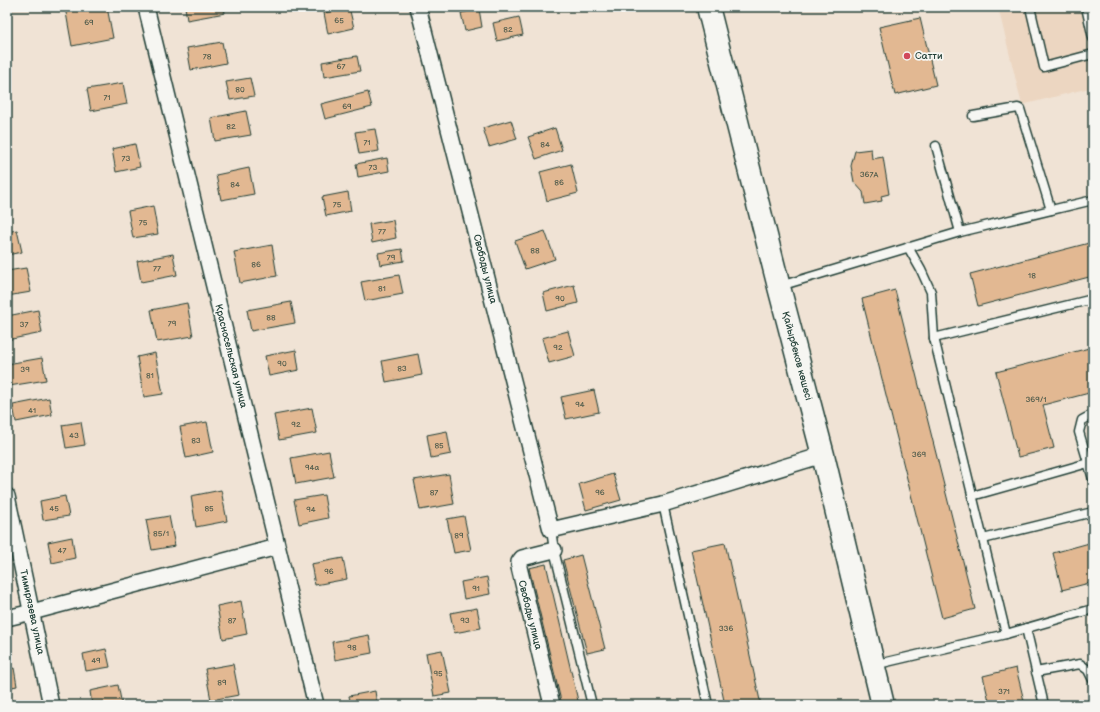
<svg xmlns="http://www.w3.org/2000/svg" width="1100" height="712" font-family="'Balsamiq Sans',sans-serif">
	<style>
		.built { fill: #ecd6c1 }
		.building { fill: #e2b892; stroke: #1f3d34 }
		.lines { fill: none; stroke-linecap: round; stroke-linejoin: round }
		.service-casing { stroke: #1f3d34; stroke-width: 11 }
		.minor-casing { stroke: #1f3d34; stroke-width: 18 }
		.secondary-casing { stroke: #1f3d34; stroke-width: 25 }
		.service { stroke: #f6f6f2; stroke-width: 8 }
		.minor { stroke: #f6f6f2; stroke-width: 15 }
		.secondary { stroke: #f6f6f2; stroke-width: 22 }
		.poi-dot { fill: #d1495b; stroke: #f6f6f2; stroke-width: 1.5 }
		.labels { text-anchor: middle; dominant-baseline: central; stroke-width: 3.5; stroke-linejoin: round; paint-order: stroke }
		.number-label { font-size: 8px; fill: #505c4c }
		.poi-label { font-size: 10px; fill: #1f3d34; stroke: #f6f6f2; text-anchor: start }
		.street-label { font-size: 10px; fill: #1f3d34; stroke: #f6f6f2 }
	</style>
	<rect width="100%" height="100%" fill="#f0e3d5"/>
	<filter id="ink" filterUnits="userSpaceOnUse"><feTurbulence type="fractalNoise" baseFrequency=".025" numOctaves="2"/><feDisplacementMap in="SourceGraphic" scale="8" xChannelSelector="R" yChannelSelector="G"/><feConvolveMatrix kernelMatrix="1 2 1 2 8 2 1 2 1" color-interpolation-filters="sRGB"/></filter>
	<g filter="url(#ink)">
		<polygon class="built" points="998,7 1093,7 1093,87 1022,105"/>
		<g class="building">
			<polygon points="65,7 107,7 113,38 72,46"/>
			<polygon points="185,7 224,7 225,13 187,20"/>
			<polygon points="349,7 354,28 328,34 324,13"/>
			<polygon points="479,9 482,27 465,31 461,13"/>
			<polygon points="519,17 523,35 497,41 493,23"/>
			<polygon points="920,18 936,85 895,95 879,27"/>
			<polygon points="222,42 226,63 191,70 187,48"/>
			<polygon points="357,56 360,71 324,77 322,62"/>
			<polygon points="250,78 254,96 230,100 226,82"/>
			<polygon points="123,83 127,104 91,111 87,89"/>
			<polygon points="368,92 372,107 325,119 321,104"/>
			<polygon points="246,111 251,135 215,141 211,118"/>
			<polygon points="511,120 517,139 489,147 483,128"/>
			<polygon points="555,128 562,150 536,159 528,137"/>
			<polygon points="375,129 379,151 359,154 355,132"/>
			<polygon points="135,144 140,167 116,172 112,149"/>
			<polygon points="871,149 872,159 883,157 889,194 881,196 882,201 865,204 863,192 854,182 851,166 855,151"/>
			<polygon points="387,158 389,171 358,177 356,164"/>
			<polygon points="571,164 578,193 547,201 540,172"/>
			<polygon points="249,168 254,194 221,200 216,175"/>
			<polygon points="348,192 351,211 326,216 322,197"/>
			<polygon points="153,206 158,234 133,238 128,211"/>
			<polygon points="393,220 396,238 372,243 369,224"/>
			<polygon points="17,230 22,252 7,255 7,232"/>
			<polygon points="545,231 555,259 525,269 515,241"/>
			<polygon points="1093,242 1093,276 978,306 970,274"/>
			<polygon points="272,245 277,276 240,283 234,252"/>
			<polygon points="402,249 404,261 380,265 378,253"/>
			<polygon points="173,254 177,275 141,282 137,261"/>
			<polygon points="26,268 31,292 7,296 7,271"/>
			<polygon points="399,275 403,294 365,301 361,282"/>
			<polygon points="574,285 578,303 547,311 543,293"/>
			<polygon points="895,290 975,609 942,618 862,299"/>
			<polygon points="291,302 295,323 251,331 247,310"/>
			<polygon points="187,303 193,336 157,342 151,310"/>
			<polygon points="38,310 42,333 7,340 7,316"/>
			<polygon points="568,331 575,356 549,363 542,338"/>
			<polygon points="1093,347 1093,392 1043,405 1054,448 1018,457 996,372"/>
			<polygon points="296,350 299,370 269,376 265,356"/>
			<polygon points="155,353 163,394 144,397 137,357"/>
			<polygon points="418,354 422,375 386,382 382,361"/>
			<polygon points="42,358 46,380 9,386 7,373 7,364"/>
			<polygon points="594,390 599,412 566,419 561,397"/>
			<polygon points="49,398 52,415 16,422 13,405"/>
			<polygon points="312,408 317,433 279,440 274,415"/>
			<polygon points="81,422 85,445 66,448 62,425"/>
			<polygon points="207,422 213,452 186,458 180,427"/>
			<polygon points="447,431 451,454 431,458 427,435"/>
			<polygon points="329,451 334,477 296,484 291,458"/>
			<polygon points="449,474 454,504 420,510 414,480"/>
			<polygon points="613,474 621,500 586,510 579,484"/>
			<polygon points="221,490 227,521 196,527 191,496"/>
			<polygon points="324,495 328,518 299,524 294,500"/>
			<polygon points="65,496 69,516 43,520 40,501"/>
			<polygon points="169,516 175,546 152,550 146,520"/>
			<polygon points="464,516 471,550 454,553 447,519"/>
			<polygon points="72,537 75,558 52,563 48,542"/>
			<polygon points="1093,542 1093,582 1062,590 1053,553"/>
			<polygon points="725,543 761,705 725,705 691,550"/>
			<polygon points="581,555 605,649 587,653 563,560"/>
			<polygon points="343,558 347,579 315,585 311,564"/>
			<polygon points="546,564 579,705 562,705 529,568"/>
			<polygon points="487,577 490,594 464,599 461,582"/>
			<polygon points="241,601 247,634 223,639 217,606"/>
			<polygon points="477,608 481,628 454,633 450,613"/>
			<polygon points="369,635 372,653 335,660 332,642"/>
			<polygon points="106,649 110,667 86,671 83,654"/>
			<polygon points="442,650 451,693 434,696 426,653"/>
			<polygon points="233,664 239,695 211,700 205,669"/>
			<polygon points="14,668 17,686 7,688 7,670"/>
			<polygon points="1016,668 1025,705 990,705 983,676"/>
			<polygon points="118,685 122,705 92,705 90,691"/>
			<polygon points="375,691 377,705 351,705 349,696"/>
		</g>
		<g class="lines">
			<defs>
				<g id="service">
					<polyline points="1030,7 1044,67 1093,54"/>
					<polyline points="1086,7 1093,38"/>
					<polyline points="973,116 1018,108 1020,109 1051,210"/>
					<polyline points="936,146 960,232"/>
					<polyline points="908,247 921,270 931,292 934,338 1006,634"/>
					<polyline points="780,286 960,232 1093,200"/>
					<polyline points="934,338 1093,299"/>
					<polyline points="1093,414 1082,420 1079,432 1093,479"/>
					<polyline points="972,496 1088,463"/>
					<polyline points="663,504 708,705"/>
					<polyline points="551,530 554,550 592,705"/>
					<polyline points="983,539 1093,512"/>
					<polyline points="1026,628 1044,705"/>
					<polyline points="874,665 1006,634 1093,609"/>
					<polyline points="1036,672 1080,664 1088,670 1093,680"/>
				</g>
				<g id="minor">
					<polyline points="146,7 316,705"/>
					<polyline points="418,7 551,530 663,504 823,455"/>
					<polyline points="7,496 51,705"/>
					<polyline points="7,618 32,612 277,547"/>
					<polyline points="552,705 519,567 519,562 522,558 554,550"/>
				</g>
				<polyline id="secondary" points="708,7 779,287 823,455 883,705"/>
			</defs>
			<use href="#service" class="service-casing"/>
			<use href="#minor" class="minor-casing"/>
			<use href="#secondary" class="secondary-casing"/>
			<use href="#service" class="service"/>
			<use href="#minor" class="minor"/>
			<use href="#secondary" class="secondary"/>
		</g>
	</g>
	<circle class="poi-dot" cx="907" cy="56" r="4"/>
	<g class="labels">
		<g class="number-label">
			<text x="339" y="20">65</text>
			<text x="89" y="22">69</text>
			<text x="508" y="29">82</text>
			<text x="207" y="56">78</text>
			<text x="341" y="66">67</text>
			<text x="240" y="89">80</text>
			<text x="107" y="97">71</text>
			<text x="347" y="106">69</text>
			<text x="231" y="126">82</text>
			<text x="367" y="142">71</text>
			<text x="545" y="144">84</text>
			<text x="126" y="158">73</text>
			<text x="373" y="167">73</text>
			<text x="869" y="174">367А</text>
			<text x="559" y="182">86</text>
			<text x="235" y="184">84</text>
			<text x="337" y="204">75</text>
			<text x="143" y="222">75</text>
			<text x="382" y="231">77</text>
			<text x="535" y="250">88</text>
			<text x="391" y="257">79</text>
			<text x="256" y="264">86</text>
			<text x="157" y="268">77</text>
			<text x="1032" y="275">18</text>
			<text x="382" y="288">81</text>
			<text x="560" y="298">90</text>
			<text x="271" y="317">88</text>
			<text x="172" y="323">79</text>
			<text x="24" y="324">37</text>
			<text x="558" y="347">92</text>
			<text x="282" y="363">90</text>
			<text x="402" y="368">83</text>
			<text x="25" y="369">39</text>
			<text x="150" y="375">81</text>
			<text x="1036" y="399">369/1</text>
			<text x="580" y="404">94</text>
			<text x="32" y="410">41</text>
			<text x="296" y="424">92</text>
			<text x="74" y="435">43</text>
			<text x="196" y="440">83</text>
			<text x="439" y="445">85</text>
			<text x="919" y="454">369</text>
			<text x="312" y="467">94а</text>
			<text x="434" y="492">87</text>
			<text x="600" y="492">96</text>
			<text x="54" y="508">45</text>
			<text x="209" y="508">85</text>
			<text x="311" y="509">94</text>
			<text x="161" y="533">85/1</text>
			<text x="459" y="535">89</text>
			<text x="62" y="550">47</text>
			<text x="329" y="571">96</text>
			<text x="476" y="588">91</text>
			<text x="232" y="620">87</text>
			<text x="465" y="620">93</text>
			<text x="726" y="628">336</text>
			<text x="352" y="647">98</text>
			<text x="96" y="660">49</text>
			<text x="438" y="673">95</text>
			<text x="222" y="682">89</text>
			<text x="1004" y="691">371</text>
		</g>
		<g class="poi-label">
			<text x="915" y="56">Сатти</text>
		</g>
		<g class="street-label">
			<text transform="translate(485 269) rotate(76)">Свободы улица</text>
			<text transform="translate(231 356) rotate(76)">Красносельская улица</text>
			<text transform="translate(797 356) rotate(75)">Қайырбеков көшесі</text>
			<text transform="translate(32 612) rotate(78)">Тимирязева улица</text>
			<text transform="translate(530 615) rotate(76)">Свободы улица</text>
		</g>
	</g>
	<rect width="1100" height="712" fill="none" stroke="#f6f6f2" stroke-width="24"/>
	<rect x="12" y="12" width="1076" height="688" fill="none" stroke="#1f3d34" stroke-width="1.5" filter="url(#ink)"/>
</svg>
